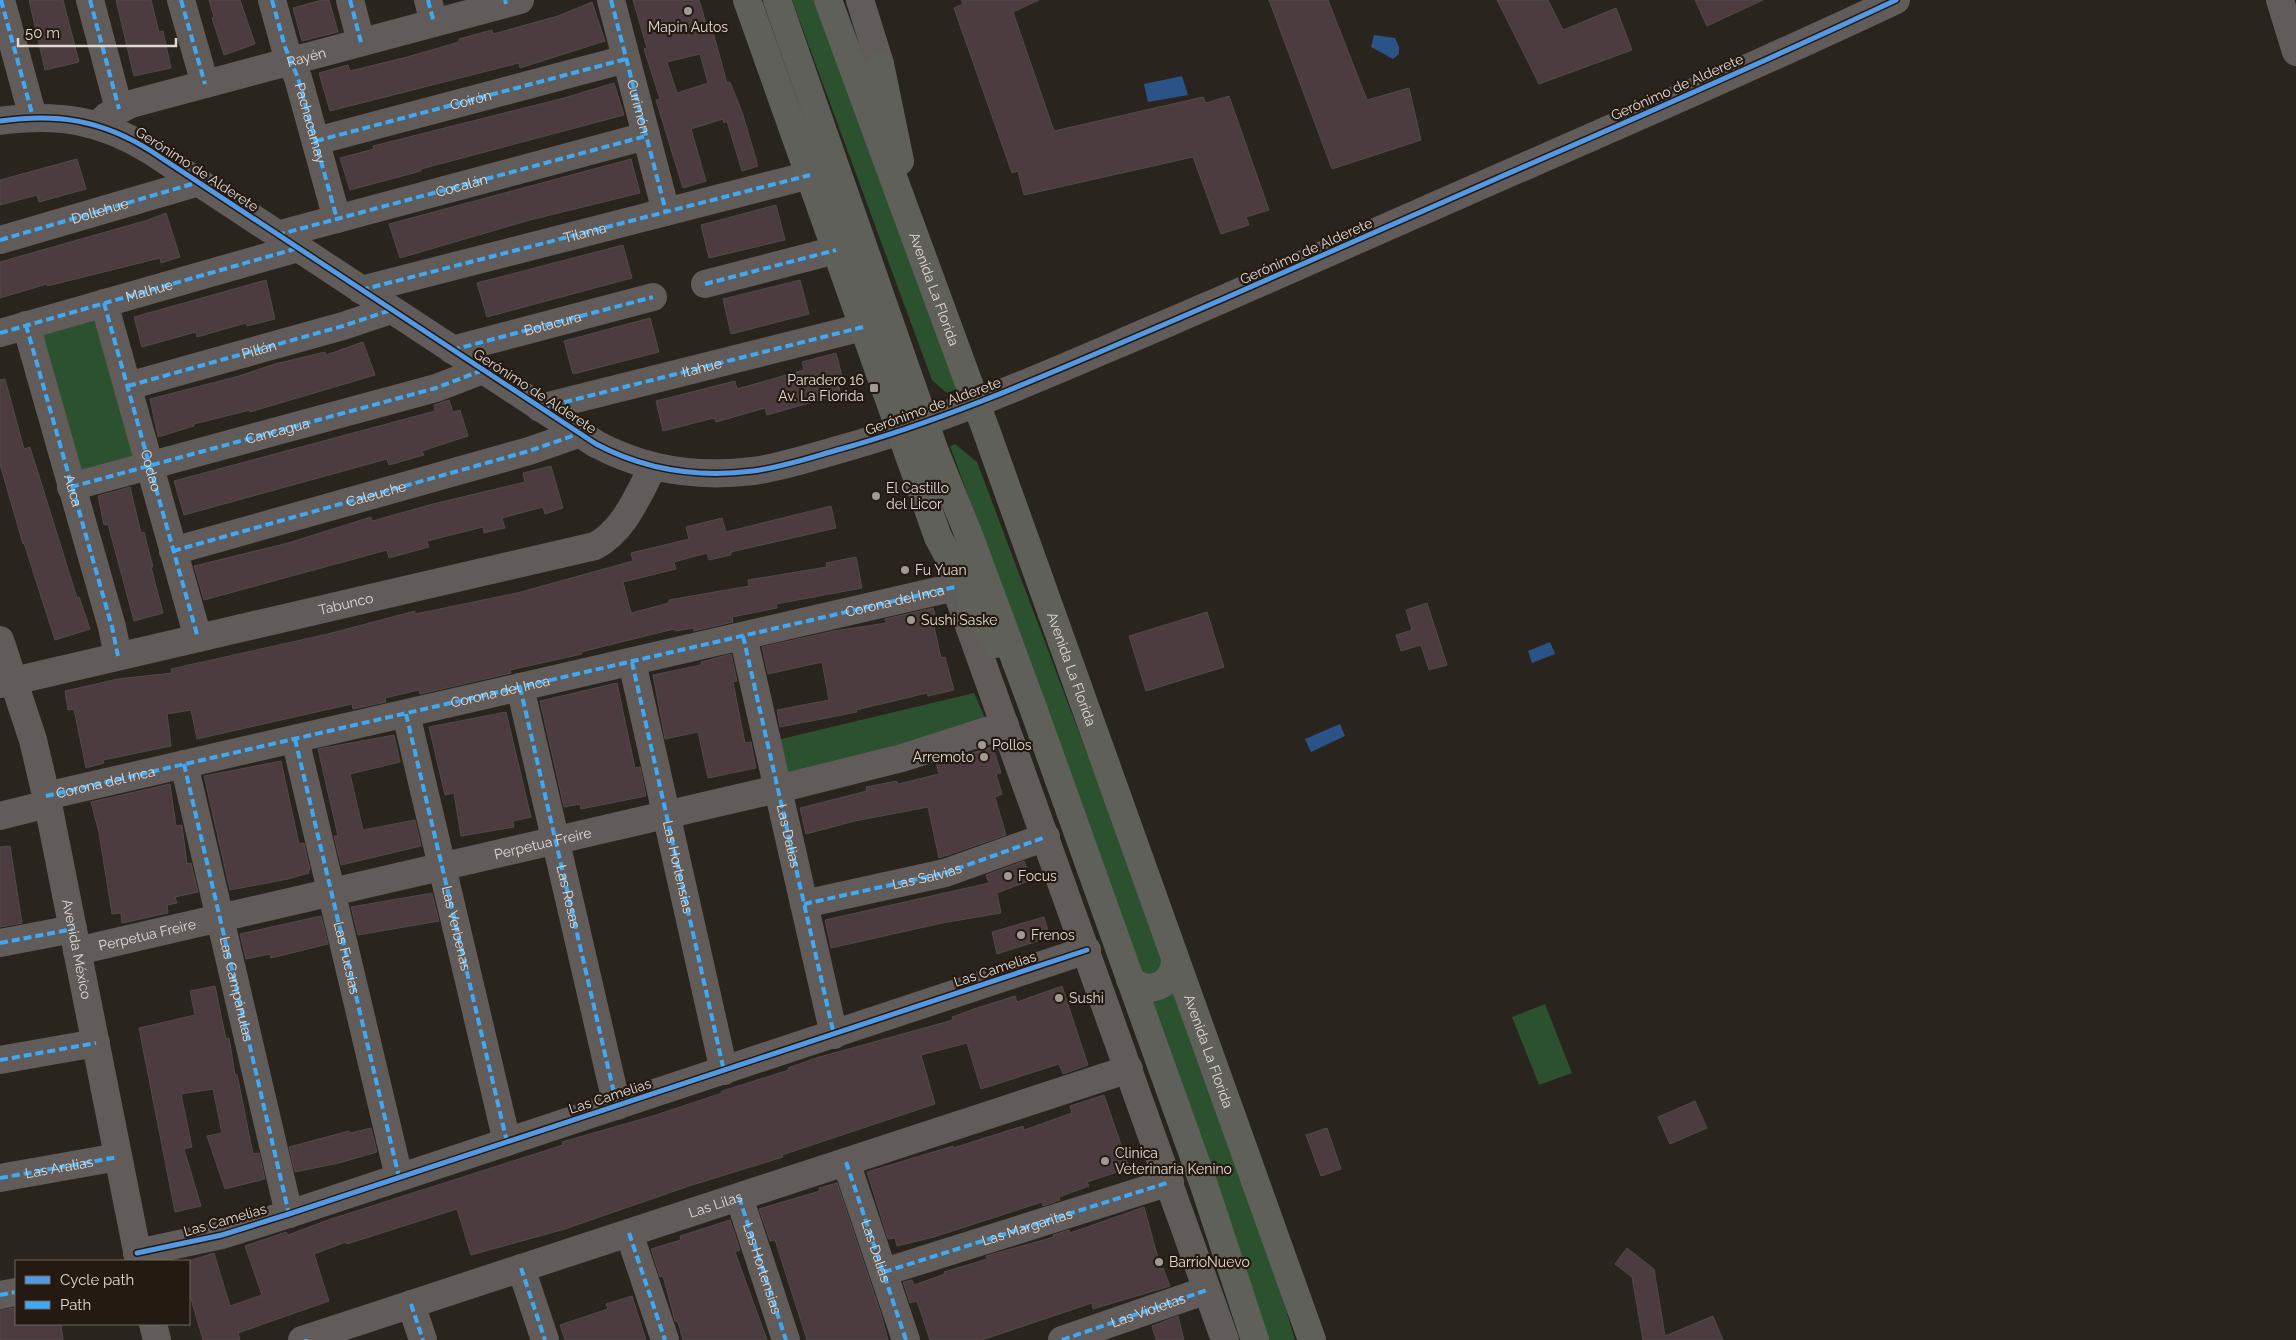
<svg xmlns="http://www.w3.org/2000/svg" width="2296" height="1340" font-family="Raleway,sans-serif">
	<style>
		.green { fill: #2b512e }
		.water { fill: #2b5388 }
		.building { fill: #4c3c3f; stroke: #504b49; fill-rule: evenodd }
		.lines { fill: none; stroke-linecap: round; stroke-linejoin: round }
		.minor { stroke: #615c59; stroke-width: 28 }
		.major { stroke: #60605a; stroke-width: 28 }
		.quiet { stroke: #3fa9f5; stroke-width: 4; stroke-dasharray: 8 4; stroke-linecap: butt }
		.cycleway-casing { stroke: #241a11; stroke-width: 8 }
		.cycleway { stroke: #5399e6; stroke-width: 5 }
		.poi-dot { fill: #a09994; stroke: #241a11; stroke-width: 2 }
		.labels { text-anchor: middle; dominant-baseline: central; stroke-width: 4.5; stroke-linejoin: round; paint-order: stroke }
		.poi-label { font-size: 14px; fill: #e0d8d3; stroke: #241a11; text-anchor: start }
		.street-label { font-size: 14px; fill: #e0d8d3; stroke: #241a11 }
	</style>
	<rect width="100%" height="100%" fill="#2a241e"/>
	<g class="green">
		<polygon points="792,0 814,0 958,388 947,393 932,380"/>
		<polygon points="95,311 141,456 82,479 34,334"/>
		<polygon points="955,444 977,462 1103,796 1270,1256 1295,1340 1267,1340 1077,793 950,446"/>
		<polygon points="974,693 985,718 887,749 783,774 777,740"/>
		<polygon points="1545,1004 1572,1073 1539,1085 1512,1017"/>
	</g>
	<g class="water">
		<polygon points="1374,35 1395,38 1399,47 1399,54 1393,59 1371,47"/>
		<polygon points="1182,76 1188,95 1148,102 1144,84"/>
		<polygon points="1550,642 1555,654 1532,663 1528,651"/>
		<polygon points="1340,724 1345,736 1311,752 1305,739"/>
	</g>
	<g class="building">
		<polygon points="29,0 63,0 79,62 45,70"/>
		<polygon points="116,0 151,0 159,32 163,31 171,68 134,76"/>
		<polygon points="209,0 240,0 255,44 224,55 212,18 214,17"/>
		<polygon points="322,0 329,0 338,32 302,41 293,8"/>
		<path d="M633,0H699L709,33L713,32L727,83L730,82L742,112L758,166L742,171L727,121L724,123L723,119L691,129L706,181L683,188L656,100L660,99L644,49L647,48ZM700,54L708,83L677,93L667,62Z"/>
		<polygon points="961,0 1039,0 1013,12 1054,131 1203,97 1206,103 1229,96 1269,210 1246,217 1249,225 1221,234 1193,157 1024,195 1018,171 1012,173 954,8 963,4"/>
		<polygon points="1269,0 1328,0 1367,100 1409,88 1421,140 1332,169"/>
		<polygon points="1497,0 1548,0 1563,30 1616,8 1632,50 1539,84"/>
		<polygon points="1695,0 1763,0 1707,26"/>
		<polygon points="592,2 605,41 520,68 519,63 330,111 319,73 348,65 350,71 407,57 459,42 459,39 492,30 493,34 558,16"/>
		<polygon points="614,83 624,115 421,169 421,171 350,190 340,158 374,149 373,146 564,98"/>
		<polygon points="77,159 86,189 39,202 37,195 0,205 0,180"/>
		<polygon points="631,159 640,193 530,220 400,258 389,224"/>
		<polygon points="776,205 785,240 709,258 701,225"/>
		<polygon points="166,213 180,257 161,263 160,258 47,286 47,284 0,298 0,262 148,220"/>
		<polygon points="623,245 632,278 487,317 477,283"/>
		<polygon points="266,280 275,319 247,326 246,323 197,337 196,332 142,347 134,317"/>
		<polygon points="800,280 809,314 731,334 723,299"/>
		<polygon points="650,318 659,352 573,374 564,341"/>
		<polygon points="363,342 375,375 250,412 250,410 194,424 194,426 158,437 150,399 239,376 275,364 325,352 326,355"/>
		<polygon points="836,353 842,376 836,377 841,394 767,415 765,408 716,422 714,418 663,431 656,401 735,381 737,389 804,370 802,362"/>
		<polygon points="5,379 24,449 30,447 77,598 79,597 90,629 55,640 24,543 23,544 0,464 0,380"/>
		<polygon points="449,400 453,412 460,410 468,436 422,451 424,455 389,465 387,459 184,515 174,481 435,411 434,405"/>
		<polygon points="551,466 563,508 545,514 543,507 502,518 505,528 484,533 483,527 427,541 429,547 389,558 387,550 204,600 194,566 288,543 371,517 372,521 433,504 525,482 523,473"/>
		<polygon points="130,487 141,533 144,532 153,567 151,567 163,613 134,621 108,524 104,525 98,496"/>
		<polygon points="831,506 836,528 731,552 731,555 709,560 707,553 674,562 676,569 623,582 631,613 669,603 669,600 749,586 748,580 827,567 826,563 856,557 862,588 776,604 777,608 732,617 733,622 694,631 694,628 675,631 674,629 581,652 582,654 510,670 511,673 420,694 419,690 385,698 386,702 353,709 352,704 197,739 191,710 167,714 171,746 103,760 104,763 86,768 74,709 68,710 65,691 118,679 172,673 171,669 328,634 415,611 415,614 517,593 633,561 631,553 689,539 686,527 722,518 726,532"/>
		<polygon points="1427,603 1447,665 1429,670 1421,645 1401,651 1396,635 1412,630 1406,610"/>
		<polygon points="933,608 938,624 934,626 941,658 945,657 954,690 928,696 927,693 856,710 857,712 780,727 777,710 829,700 822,662 768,674 762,647 834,631 886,623 885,619"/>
		<polygon points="1207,612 1224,667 1146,691 1129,636"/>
		<polygon points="731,654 737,681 733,682 745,743 751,742 756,768 708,778 698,732 665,739 653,675 701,665 701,662"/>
		<polygon points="617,683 635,768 640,767 646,796 581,809 580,804 564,807 540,701"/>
		<polygon points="506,712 531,817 513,821 514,827 461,836 454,793 445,795 429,727"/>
		<polygon points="394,735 400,762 350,774 363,830 415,820 421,846 341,865 334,836 338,836 318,749"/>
		<polygon points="993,747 1001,773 996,774 1002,794 995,797 1006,835 939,858 928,807 855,821 806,834 800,808 867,791 866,787 897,781 898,784 939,774 936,763"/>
		<polygon points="281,761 299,844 304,843 310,870 308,870 309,873 288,879 230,890 204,776"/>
		<polygon points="170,784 176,826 182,825 187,864 191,863 198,892 175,897 177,903 167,905 168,913 122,923 121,913 112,914 99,833 91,802"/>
		<polygon points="10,846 22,923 0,927 0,847"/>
		<polygon points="1024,861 1031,880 997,893 1001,913 942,923 831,948 825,920 989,883 986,875"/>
		<polygon points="432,893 439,921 358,935 351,907"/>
		<polygon points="321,916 328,944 271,958 270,954 246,959 240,934"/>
		<polygon points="1044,917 1050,937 997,954 992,932"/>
		<polygon points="215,986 226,1039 229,1038 235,1075 237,1074 253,1154 259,1153 265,1179 225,1189 207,1136 222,1133 213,1089 181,1094 192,1147 184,1149 201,1206 175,1212 139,1028 195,1015 190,991"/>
		<polygon points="1062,986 1088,1065 1063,1074 1059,1064 981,1089 967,1043 921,1055 935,1104 782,1155 783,1157 689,1186 565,1229 471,1255 457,1209 347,1244 346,1242 314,1254 329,1301 238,1333 240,1340 203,1340 189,1292 189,1261 214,1253 230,1306 262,1295 245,1246 286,1232 288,1235 328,1220 563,1145 562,1142 656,1115 722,1093 722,1091 789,1070 788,1068 816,1058 953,1020 952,1017 977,1008 1015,996 1017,1002"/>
		<polygon points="1104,1095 1129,1168 1087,1182 1089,1186 1059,1197 1060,1200 1043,1206 1042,1202 934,1237 897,1246 895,1238 888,1239 867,1172 953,1146 953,1148 1023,1126 1024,1130 1072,1113 1070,1106"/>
		<polygon points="1695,1101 1707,1128 1670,1144 1658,1117"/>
		<polygon points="371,1128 377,1152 339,1163 295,1172 289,1147 349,1131 350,1133"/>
		<polygon points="1327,1128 1341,1169 1321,1176 1306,1135"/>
		<polygon points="837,1183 881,1314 888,1340 807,1340 775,1240 770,1241 759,1209 820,1191 819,1188"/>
		<polygon points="1144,1207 1161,1269 1163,1268 1170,1286 1093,1309 1092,1303 982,1340 930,1340 917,1301 910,1303 903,1282 912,1280 914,1285 945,1274 944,1272 987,1259 986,1256 1054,1237 1053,1235 1069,1230 1070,1233"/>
		<polygon points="730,1220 740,1250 735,1252 767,1340 683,1340 678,1322 675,1321 663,1276 660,1277 651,1249 681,1240 680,1236"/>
		<polygon points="1627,1248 1654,1269 1665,1336 1713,1316 1723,1340 1643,1340 1632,1277 1615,1264"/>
		<polygon points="632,1296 646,1340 565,1340 560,1325 608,1309 606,1304"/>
		<polygon points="14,1308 16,1324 61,1324 63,1340 0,1340 0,1310"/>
		<polygon points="1178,1316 1184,1340 1156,1340 1152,1326"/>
	</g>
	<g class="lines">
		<g class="minor">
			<polyline points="1,0 33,117"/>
			<polyline points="90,0 119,109"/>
			<polyline points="181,0 205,84"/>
			<path id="s1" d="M272,0L285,47L298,78L337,219"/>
			<polyline points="350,0 361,42"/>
			<polyline points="428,0 434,23"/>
			<polyline points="611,0 666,212"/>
			<polyline points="860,0 880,64"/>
			<polyline points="2280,0 2296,52"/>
			<path d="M0,121C58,113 102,120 151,151L596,444C645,470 697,478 753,471C783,467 812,457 841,449C952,418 1057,370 1163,325C1275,277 1386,227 1498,178C1631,120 1765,62 1896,0"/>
			<path id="s2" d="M98,125L107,116L131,104L520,0"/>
			<path id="s3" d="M316,141L626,59"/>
			<path id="s4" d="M277,235L646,136"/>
			<polyline points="0,240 199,182"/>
			<polyline points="705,284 836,250"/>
			<polyline points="361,290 810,175"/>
			<polyline points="104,303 198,638"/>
			<polyline points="26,325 112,627 118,656"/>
			<polyline points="0,333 298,248"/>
			<polyline points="452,350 653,297"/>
			<path id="s5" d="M128,386L343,326L391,310"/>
			<polyline points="540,408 863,327"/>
			<path id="s6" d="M71,487L436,388L483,370"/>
			<path id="s7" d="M173,551L529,451L578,434"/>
			<polyline points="953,581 1225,1340"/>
			<path id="s8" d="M743,636L834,1035"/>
			<path id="s9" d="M0,640L33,740L48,804L139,1261"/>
			<polyline points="632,662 724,1071"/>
			<path id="s10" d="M0,684L595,546C625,530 637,496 653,467"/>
			<path id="s11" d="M520,687L617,1106"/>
			<path id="s12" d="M406,714L507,1142"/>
			<path id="s13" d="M295,739L399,1177"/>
			<path id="s14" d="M184,764L289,1214"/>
			<polyline points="46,796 955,587"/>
			<polyline points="0,816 48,804"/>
			<polyline points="804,904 945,873 1046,837"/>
			<polyline points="0,943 73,929"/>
			<path id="s15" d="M77,951L778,789L902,758L1005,725"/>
			<polyline points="0,1060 96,1043"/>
			<polyline points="846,1162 906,1340"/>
			<path id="s16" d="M0,1178L118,1157"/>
			<polyline points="739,1197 786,1340"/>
			<polyline points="629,1233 665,1340"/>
			<polyline points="137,1253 222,1235 289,1214 1087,950"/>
			<polyline points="521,1268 545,1340"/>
			<path id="s17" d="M884,1272L1170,1182"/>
			<polyline points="0,1295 16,1292"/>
			<polyline points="411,1304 423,1340"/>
			<polyline points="153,1324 157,1340"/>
			<path id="s18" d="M302,1340L1129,1069"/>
			<path id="s19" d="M1062,1340L1207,1290"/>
		</g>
		<g class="major">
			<polyline points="747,0 938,537 996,644"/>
			<polyline points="777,0 934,449 970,538 1032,705 1204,1185 1255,1340"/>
			<path id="s20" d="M828,0L986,430L1312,1340"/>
			<polyline points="880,64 900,161"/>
			<path d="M1130,979C1148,997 1173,985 1175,962"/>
		</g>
		<g class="quiet">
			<polyline points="1,0 33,117"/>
			<polyline points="90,0 119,109"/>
			<polyline points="181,0 205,84"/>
			<polyline points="272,0 285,47 298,78 337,219"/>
			<polyline points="350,0 361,42"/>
			<polyline points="428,0 434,23"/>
			<polyline points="505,0 506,4"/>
			<path id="s21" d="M611,0L666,212"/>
			<polyline points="316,141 626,59"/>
			<polyline points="277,235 646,136"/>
			<path id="s22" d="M0,240L199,182"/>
			<polyline points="705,284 836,250"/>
			<path id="s23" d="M361,290L810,175"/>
			<path id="s24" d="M104,303L198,638"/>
			<path id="s25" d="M26,325L112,627L118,656"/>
			<path id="s26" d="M0,333L298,248"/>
			<path id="s27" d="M452,350L653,297"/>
			<polyline points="128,386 343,326 391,310"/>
			<path id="s28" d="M541,408L863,327"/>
			<polyline points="71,487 436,388 483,370"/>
			<polyline points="173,551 529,451 578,434"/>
			<polyline points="743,636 834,1035"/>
			<path id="s29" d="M632,662L724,1071"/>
			<polyline points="520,687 617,1106"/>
			<polyline points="406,714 507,1142"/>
			<polyline points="295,739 399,1177"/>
			<polyline points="184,764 289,1214"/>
			<path id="s30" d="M46,796L955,587"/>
			<path id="s31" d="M804,904L945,873L1046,837"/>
			<polyline points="0,943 73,929"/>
			<polyline points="0,1060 96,1043"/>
			<path id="s32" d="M846,1162L906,1340"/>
			<polyline points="0,1178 118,1157"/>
			<path id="s33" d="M739,1197L786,1340"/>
			<polyline points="629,1233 665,1340"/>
			<polyline points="521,1268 545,1340"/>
			<polyline points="884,1272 1170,1182"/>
			<polyline points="0,1295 16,1292"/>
			<polyline points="411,1304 423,1340"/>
			<polyline points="306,1339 306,1340"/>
			<polyline points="1062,1340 1207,1290"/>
		</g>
		<defs>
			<g id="cycleway">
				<path d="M0,121C58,113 102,120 151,151L596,444C645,470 697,478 753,471C783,467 812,457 841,449C952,418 1057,370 1163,325C1275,277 1386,227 1498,178C1631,120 1765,62 1896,0"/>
				<polyline points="137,1253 222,1235 289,1214 1087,950"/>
			</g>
		</defs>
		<use href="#cycleway" class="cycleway-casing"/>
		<use href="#cycleway" class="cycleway"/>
	</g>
	<g class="poi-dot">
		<circle cx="688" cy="11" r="5"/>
		<rect x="869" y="383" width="10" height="10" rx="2.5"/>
		<circle cx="876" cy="496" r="5"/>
		<circle cx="905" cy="570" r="5"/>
		<circle cx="911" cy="620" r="5"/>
		<circle cx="982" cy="745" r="5"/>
		<circle cx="984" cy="757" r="5"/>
		<circle cx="1008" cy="876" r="5"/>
		<circle cx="1021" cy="935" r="5"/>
		<circle cx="1059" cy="998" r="5"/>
		<circle cx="1105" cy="1161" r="5"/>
		<circle cx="1159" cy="1262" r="5"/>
	</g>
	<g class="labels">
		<g class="poi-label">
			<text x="688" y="27" text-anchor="middle">Mapin Autos</text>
			<text x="864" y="380" text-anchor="end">Paradero 16<tspan x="864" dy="16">Av. La Florida</tspan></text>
			<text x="886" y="488">El Castillo<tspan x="886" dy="16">del Licor</tspan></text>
			<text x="915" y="570">Fu Yuan</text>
			<text x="921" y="620">Sushi Saske</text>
			<text x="992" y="745">Pollos</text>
			<text x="974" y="757" text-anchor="end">Arremoto</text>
			<text x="1018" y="876">Focus</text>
			<text x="1031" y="935">Frenos</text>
			<text x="1069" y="998">Sushi</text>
			<text x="1115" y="1153">Clinica<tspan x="1115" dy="16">Veterinaria Kenino</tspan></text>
			<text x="1169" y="1262">BarrioNuevo</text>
		</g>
		<g class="street-label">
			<text stroke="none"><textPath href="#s2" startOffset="221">Rayén</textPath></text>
			<text transform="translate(1677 87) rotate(-24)">Gerónimo de Alderete</text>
			<text stroke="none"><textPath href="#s3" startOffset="160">Coirón</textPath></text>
			<text stroke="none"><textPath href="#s21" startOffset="110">Curimón</textPath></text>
			<text stroke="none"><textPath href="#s1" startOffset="129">Pachacamay</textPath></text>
			<text transform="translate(197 169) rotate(33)">Gerónimo de Alderete</text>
			<text stroke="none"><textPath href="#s4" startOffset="191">Cocalán</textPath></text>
			<text stroke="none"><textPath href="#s22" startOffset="104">Dollehue</textPath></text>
			<text stroke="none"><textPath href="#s23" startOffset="231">Tilama</textPath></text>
			<text transform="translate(1306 251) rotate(-24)">Gerónimo de Alderete</text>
			<text stroke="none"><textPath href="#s20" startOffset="308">Avenida La Florida</textPath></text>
			<text stroke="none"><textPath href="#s26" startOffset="155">Malhue</textPath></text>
			<text stroke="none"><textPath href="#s27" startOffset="104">Botacura</textPath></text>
			<text stroke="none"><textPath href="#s5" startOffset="136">Pillán</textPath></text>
			<text stroke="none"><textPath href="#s28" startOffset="166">Itahue</textPath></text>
			<text transform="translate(535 391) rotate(33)">Gerónimo de Alderete</text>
			<text transform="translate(933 406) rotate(-20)">Gerónimo de Alderete</text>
			<text stroke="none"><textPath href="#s6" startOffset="214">Cancagua</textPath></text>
			<text stroke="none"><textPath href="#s24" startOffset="174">Codao</textPath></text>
			<text stroke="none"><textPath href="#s25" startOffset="172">Auca</textPath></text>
			<text stroke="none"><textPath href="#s7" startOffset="211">Caleuche</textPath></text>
			<text stroke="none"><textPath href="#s30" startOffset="871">Corona del Inca</textPath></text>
			<text stroke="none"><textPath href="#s10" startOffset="355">Tabunco</textPath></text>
			<text stroke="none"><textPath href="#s20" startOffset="712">Avenida La Florida</textPath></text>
			<text stroke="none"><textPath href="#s30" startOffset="466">Corona del Inca</textPath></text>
			<text stroke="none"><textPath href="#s30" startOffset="61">Corona del Inca</textPath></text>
			<text stroke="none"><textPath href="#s8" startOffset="205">Las Dalias</textPath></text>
			<text stroke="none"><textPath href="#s15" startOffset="478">Perpetua Freire</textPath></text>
			<text stroke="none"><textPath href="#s29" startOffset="210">Las Hortensias</textPath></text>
			<text stroke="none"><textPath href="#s31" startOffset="126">Las Salvias</textPath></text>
			<text stroke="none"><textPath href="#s11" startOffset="215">Las Rosas</textPath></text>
			<text stroke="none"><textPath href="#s12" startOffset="220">Las Verbenas</textPath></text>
			<text stroke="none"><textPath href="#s15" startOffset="72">Perpetua Freire</textPath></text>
			<text stroke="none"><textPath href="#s9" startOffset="319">Avenida México</textPath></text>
			<text stroke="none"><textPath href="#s13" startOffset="225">Las Fucsias</textPath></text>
			<text transform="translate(995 969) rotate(-18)">Las Camelias</text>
			<text stroke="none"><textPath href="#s14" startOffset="231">Las Campánulas</textPath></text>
			<text stroke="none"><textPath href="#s20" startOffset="1118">Avenida La Florida</textPath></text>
			<text transform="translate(610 1096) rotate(-18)">Las Camelias</text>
			<text stroke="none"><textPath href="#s16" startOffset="60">Las Aralias</textPath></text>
			<text stroke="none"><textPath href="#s18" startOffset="435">Las Lilas</textPath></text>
			<text transform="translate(225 1220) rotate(-16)">Las Camelias</text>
			<text stroke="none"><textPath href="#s17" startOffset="150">Las Margaritas</textPath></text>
			<text stroke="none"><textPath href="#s32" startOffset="94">Las Dalias</textPath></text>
			<text stroke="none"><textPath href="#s33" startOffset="75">Las Hortensias</textPath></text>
			<text stroke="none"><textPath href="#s19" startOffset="91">Las Violetas</textPath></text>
		</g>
	</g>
	<rect x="15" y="1260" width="175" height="65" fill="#241a11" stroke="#6f665f"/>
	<rect x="25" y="1276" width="25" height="8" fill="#5399e6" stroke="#6f665f"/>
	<text x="60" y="1285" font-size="15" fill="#e0d8d3">Cycle path</text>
	<rect x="25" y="1301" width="25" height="8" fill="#3fa9f5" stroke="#6f665f"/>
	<text x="60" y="1310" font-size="15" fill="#e0d8d3">Path</text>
	<path d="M18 38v8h158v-8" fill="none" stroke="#e0d8d3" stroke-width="2.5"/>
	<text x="25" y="38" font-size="15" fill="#e0d8d3" stroke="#241a11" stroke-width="4" paint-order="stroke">50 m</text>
</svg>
